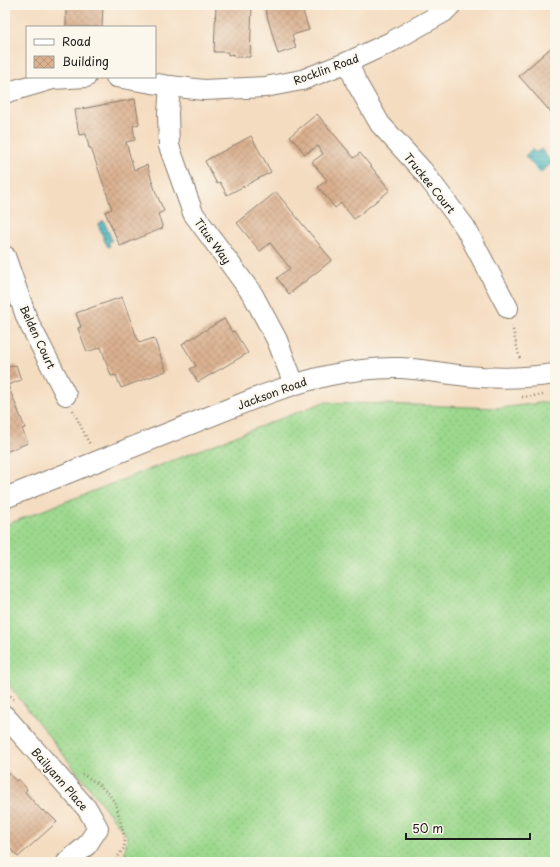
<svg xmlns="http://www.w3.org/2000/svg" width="560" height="867" font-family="'Playpen Sans',sans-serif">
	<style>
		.grass { fill: url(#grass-dots); stroke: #5c7a54 }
		.water { fill: url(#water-rules); stroke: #2f676c }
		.building { fill: url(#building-cross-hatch) }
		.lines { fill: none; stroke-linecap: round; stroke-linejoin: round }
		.minor-casing { stroke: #887c6e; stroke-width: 22 }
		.path { stroke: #887c6e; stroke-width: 2.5; stroke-dasharray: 1 3; stroke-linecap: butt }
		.minor { stroke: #fff; stroke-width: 20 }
		.labels { text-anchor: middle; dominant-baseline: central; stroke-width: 4; stroke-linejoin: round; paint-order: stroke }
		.street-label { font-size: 11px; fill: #1c1c1c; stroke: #fbf7ec }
	</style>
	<defs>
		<pattern id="grass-dots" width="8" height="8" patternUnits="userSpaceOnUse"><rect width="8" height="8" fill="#9cd88d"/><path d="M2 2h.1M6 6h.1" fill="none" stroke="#86b979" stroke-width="1.8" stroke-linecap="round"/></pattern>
		<pattern id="water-rules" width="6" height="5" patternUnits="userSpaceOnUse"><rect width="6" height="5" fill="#42b2bc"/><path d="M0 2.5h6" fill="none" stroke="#369098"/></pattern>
		<pattern id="building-cross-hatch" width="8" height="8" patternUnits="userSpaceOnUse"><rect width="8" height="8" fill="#dab08f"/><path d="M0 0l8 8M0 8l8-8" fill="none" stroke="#ba977b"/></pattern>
	</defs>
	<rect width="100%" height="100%" fill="#fbf7ec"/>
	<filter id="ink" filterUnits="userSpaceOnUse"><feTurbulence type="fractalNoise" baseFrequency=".025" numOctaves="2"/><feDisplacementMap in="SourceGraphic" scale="8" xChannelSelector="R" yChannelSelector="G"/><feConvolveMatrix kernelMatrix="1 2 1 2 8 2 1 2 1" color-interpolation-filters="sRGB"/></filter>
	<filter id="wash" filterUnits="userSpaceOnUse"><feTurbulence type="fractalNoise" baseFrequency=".012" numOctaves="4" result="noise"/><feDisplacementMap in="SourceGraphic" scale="16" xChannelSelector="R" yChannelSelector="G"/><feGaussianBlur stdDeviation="0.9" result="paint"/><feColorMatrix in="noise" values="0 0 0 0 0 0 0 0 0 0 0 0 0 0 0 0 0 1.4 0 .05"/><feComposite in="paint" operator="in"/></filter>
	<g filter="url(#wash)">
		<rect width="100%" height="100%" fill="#f4dcc0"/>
		<polygon class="grass" points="555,401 555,862 124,862 127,836 5,680 5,525 324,402 500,408"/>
		<g class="water">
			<polygon points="532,149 535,153 541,149 552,163 540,173 525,156"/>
			<polygon points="104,221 112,240 109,242 110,246 108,247 105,242 98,224"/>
		</g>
		<g id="blocks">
			<g class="building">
				<polygon points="66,5 103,5 102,27 66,27"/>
				<polygon points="216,5 252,5 250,57 234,57 234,54 228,55 228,52 214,52"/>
				<polygon points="264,5 301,5 309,30 292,35 296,48 278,54"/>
				<polygon points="555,44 555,117 519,76"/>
				<polygon points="135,99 139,124 133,126 135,140 126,142 134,170 147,165 156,193 164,211 158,214 163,228 120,246 105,212 112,209 91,148 89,148 86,134 79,135 75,110"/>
				<polygon points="317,114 354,158 360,153 390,190 354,219 341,203 335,208 318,187 327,180 312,162 323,154 318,146 305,154 290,136"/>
				<polygon points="251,136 271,172 227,195 220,182 217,184 205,161"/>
				<polygon points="276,192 332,260 289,294 277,278 290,268 270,243 260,251 237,223"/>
				<polygon points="122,297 139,343 154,338 166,371 121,388 116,375 111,376 101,347 87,352 78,328 81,327 76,313"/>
				<polygon points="224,319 232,332 234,331 248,353 198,382 190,369 196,366 182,344"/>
				<polygon points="16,365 21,380 8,385 25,428 22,429 28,443 5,452 5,368"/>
				<polygon points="5,769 16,781 18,779 27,789 25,792 42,811 43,810 46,814 48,813 57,822 18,857 5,842"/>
			</g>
		</g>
	</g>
	<g filter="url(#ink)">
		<use href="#blocks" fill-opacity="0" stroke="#887c6e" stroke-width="1"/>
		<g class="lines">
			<defs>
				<g id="minor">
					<polyline points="348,62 356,82 380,124 423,171 465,227 508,308"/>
					<polyline points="116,77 170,86 204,90 265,87 302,80 348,62 391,42 444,12 451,5"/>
					<polyline points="170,86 168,113 169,146 193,213 253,295 277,340 294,384"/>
					<polyline points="5,93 53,79 86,77"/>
					<polyline points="5,256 27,319 66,395"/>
					<path d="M5,498L261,396C307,379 351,367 400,368C423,369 445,374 467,376C496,379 526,378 555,374"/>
					<polyline points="5,716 88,810 98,828 87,845 67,862"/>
				</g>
			</defs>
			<use href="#minor" class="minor-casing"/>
			<g class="path">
				<polyline points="512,326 520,360"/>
				<polyline points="522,397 543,395"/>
				<polyline points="73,410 90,445"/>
				<polyline points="5,519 11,516"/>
				<polyline points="5,690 14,700"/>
				<polyline points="82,774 98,784 108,793 116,804 125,840 124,848 114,862"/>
			</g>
			<use href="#minor" class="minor"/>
		</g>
	</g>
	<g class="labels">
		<g class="street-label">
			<text transform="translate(326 69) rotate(-20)">Rocklin Road</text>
			<text transform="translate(430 183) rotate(51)">Truckee Court</text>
			<text transform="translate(213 241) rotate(54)">Titus Way</text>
			<text transform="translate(38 337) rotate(65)">Belden Court</text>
			<text transform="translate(272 393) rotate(-20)">Jackson Road</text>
			<text transform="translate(60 779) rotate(49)">Bailyann Place</text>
		</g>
	</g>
	<rect width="560" height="867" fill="none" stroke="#fbf7ec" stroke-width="20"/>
	<rect x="26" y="26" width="130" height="52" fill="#fbf7ec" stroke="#a29f99"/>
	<rect x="34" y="39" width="20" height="6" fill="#ffffff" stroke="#a29f99"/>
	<text x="62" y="46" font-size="12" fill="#1c1c1c">Road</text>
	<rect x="34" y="56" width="20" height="12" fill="url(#building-cross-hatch)" stroke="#a29f99"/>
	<text x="62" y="66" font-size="12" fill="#1c1c1c">Building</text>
	<path d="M406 833v6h124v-6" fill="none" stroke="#1c1c1c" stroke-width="2"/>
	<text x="412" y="833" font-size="12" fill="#1c1c1c" stroke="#fbf7ec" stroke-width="3" paint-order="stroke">50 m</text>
</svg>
